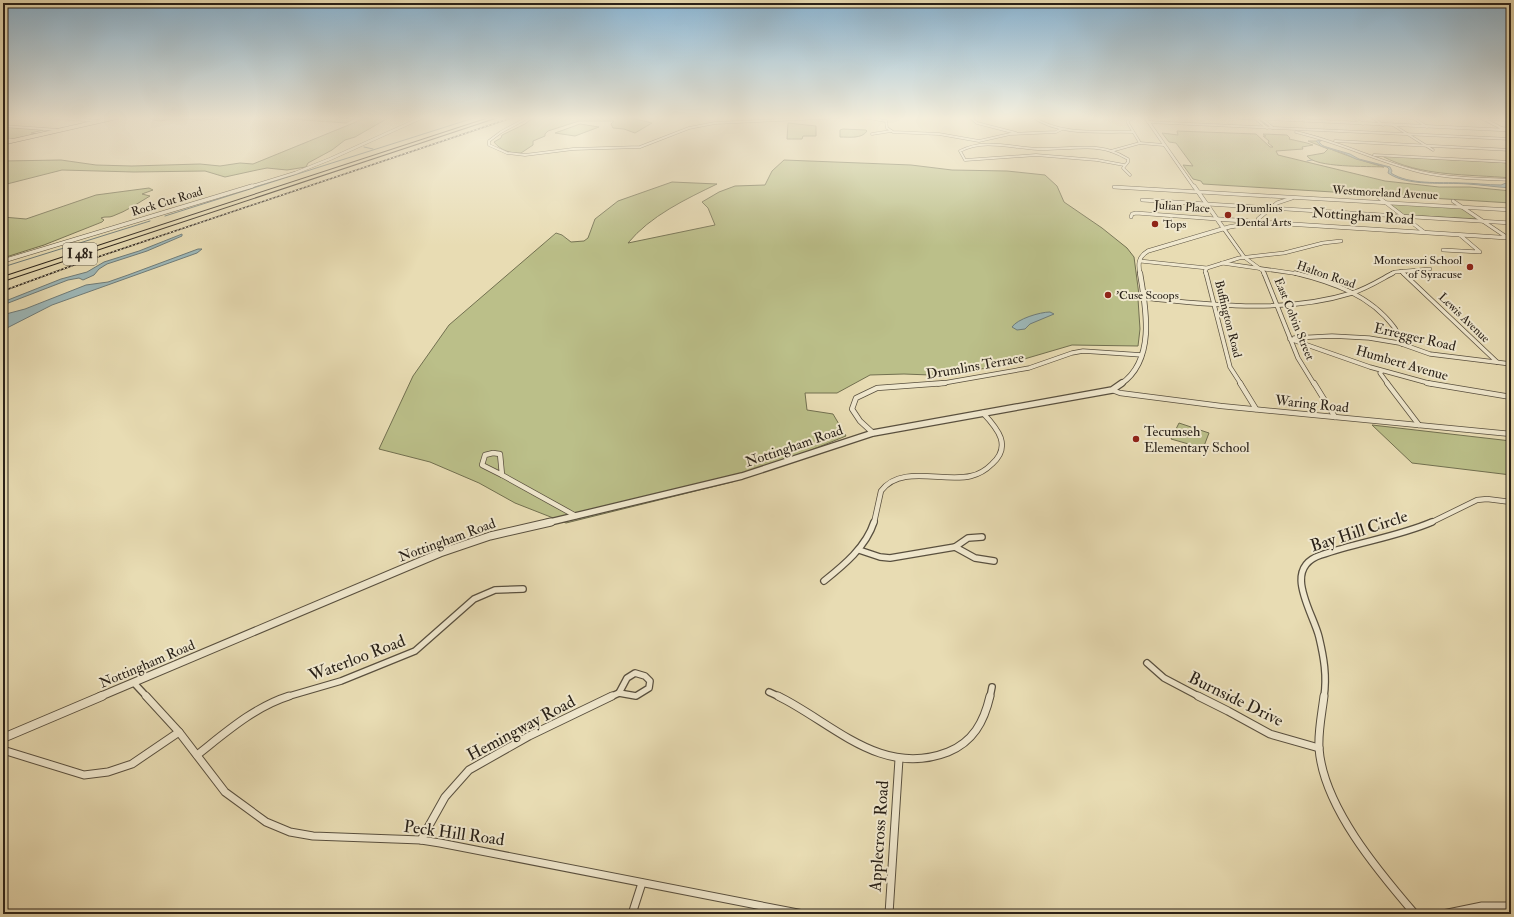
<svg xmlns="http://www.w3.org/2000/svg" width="1514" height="917" font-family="'IM FELL Double Pica',serif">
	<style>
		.green { fill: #bbbf89; stroke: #727050 }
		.water { fill: #9db8b9; stroke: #6f7c79 }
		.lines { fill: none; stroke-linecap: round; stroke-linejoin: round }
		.stream { stroke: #6f7c79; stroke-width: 1 }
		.minor-far5-casing { stroke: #59503f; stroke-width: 3 }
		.minor-far4-casing { stroke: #59503f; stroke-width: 4 }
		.minor-far3-casing { stroke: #59503f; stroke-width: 5 }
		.minor-far2-casing { stroke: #59503f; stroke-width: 6 }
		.minor-far1-casing { stroke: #59503f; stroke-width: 8 }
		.minor-casing { stroke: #59503f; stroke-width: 9 }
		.tertiary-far5-casing { stroke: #59503f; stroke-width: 3.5 }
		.tertiary-far4-casing { stroke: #59503f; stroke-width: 4.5 }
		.tertiary-far3-casing { stroke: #59503f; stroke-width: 6 }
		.tertiary-far2-casing { stroke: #59503f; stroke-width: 8 }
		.tertiary-far1-casing { stroke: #59503f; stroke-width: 9 }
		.tertiary-casing { stroke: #59503f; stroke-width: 10 }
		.primary-casing { stroke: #292118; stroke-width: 4.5 }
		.motorway-casing { stroke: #292118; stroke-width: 2 }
		.minor-far5 { stroke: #f0e8ce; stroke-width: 2 }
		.minor-far4 { stroke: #f0e8ce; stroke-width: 3 }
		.minor-far3 { stroke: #f0e8ce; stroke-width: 3.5 }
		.minor-far2 { stroke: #f0e8ce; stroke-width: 4.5 }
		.minor-far1 { stroke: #f0e8ce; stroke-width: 5.5 }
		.minor { stroke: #f0e8ce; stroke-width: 7 }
		.tertiary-far5 { stroke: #f0e8ce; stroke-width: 2.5 }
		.tertiary-far4 { stroke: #f0e8ce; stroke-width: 3.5 }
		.tertiary-far3 { stroke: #f0e8ce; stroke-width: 4.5 }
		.tertiary-far2 { stroke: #f0e8ce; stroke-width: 5.5 }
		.tertiary-far1 { stroke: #f0e8ce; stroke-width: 7 }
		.tertiary { stroke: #f0e8ce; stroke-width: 8 }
		.primary { stroke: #e8dcb3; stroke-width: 3.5 }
		.motorway { fill: #e8dcb3; fill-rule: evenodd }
		.rail-casing { stroke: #292118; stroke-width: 1.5 }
		.rail { stroke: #f0e8ce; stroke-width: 1; stroke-dasharray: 2; stroke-linecap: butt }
		.poi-dot { fill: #8f2418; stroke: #f0e8ce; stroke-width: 1.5 }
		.labels { text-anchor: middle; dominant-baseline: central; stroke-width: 4; stroke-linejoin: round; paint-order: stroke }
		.far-street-label { font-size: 12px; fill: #292118; stroke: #f0e8ce }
		.far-poi-label { font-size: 12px; fill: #292118; stroke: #f0e8ce; text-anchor: start }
		.shield { fill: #f0e8ce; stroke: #655d4f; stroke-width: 1 }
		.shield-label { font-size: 13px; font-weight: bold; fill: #292118 }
		.street-label { font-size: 14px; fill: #292118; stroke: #f0e8ce }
		.poi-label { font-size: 14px; fill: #292118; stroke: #f0e8ce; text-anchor: start }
		.near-street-label { font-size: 17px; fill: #292118; stroke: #f0e8ce }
	</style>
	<rect width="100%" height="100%" fill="#e8dcb3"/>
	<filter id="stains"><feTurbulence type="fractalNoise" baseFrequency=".005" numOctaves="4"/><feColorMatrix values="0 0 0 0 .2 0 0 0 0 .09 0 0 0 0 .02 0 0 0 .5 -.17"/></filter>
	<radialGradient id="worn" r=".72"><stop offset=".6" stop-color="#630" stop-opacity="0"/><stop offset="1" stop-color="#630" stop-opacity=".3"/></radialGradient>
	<g class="green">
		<path d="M151,117H226C208,122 194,119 176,119C165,119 162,123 151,119Z"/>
		<polygon points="262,117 357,117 346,123"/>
		<polygon points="362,117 390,117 355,137 345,140 332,150 308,163 306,167 287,170 267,168 257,170 225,177 205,171 134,172 62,170 3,185 3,161 61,160 96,165 132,166 200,164 220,166 240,163 253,164 356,122"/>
		<path d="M534,117H639L636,119L652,123L635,133L624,129L613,128L611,124L614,121H579L548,131L545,134V136L533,141V145L521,153C511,154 500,150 494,142L501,138L502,135L525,124Z"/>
		<polygon points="788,123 816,126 816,136 803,136 802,139 787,139"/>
		<polygon points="580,124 599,127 575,136 555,133"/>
		<polygon points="3,127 43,130 31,133 36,134 15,139 3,138 3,136 6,135 3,134"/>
		<path d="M843,129L866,130L867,131C862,139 849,137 840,137V130Z"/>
		<polygon points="1177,131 1256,134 1270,147 1273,147 1268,143 1269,141 1263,136 1266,136 1263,134 1287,135 1290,138 1289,139 1307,143 1313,145 1302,147 1303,149 1276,151 1278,155 1385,181 1439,187 1470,187 1511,191 1511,203 1203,184 1201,181 1193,179 1183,165 1193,166 1176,143 1169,142 1162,133 1178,135"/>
		<path d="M1308,141H1316C1321,148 1372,164 1384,167C1368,166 1315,168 1307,156L1324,153L1328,149Z"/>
		<path d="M1382,156L1511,163V178C1468,174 1421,177 1382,156Z"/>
		<path d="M784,160L911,165L952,170L1007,171L1045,175L1057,186L1064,202L1102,228L1127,248L1134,257L1139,295L1138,299L1140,329L1138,346L1072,345L997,367L930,375L904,374L870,375L837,393H805L807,410L833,414L846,436L732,482L566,523L515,503L479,483L430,462L379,449L413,376L449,325L556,233L562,235L571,242L584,241L588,238L595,219L618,201L672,182L717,184C686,199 650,216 628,243L715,225L708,208L702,202L719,192L735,186L765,185L772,171Z"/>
		<path d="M149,188L153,190L142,194L150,196C138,203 127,211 113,216C109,218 105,216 101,218L104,220L102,222L44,245L3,258V217L26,219L96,195Z"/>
		<polygon points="1389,203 1460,207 1478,219 1404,215"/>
		<polygon points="1179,423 1209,433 1204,446 1199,447 1171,439"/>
		<polygon points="1372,425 1511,441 1511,475 1412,463"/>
	</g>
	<g class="water">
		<path d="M1322,140L1319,142L1323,146L1350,154L1359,159L1390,167L1392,171L1391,173C1409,185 1440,182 1461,183C1474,183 1487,185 1501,185L1506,183L1511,185V188C1496,187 1482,185 1468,184C1445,182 1408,187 1388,173L1389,169L1387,167L1356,159L1343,153L1321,146L1316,141Z"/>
		<polygon points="182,234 182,236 147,251 107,264 99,269 94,275 83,280 79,278 68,280 3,305 3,302 61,279 87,272 104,262 139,251"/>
		<polygon points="198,249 202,249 197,253 52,305 3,330 3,313 6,314 25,309 86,285 108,282 128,275"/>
		<path d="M1050,312L1054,314L1030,324L1025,329L1017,330L1012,327C1017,319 1040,312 1050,312Z"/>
	</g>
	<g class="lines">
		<g class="stream">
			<polyline points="1260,120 1269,127"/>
			<polyline points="1304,133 1325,139"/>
			<polyline points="364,147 373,149"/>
			<polyline points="1307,161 1312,160"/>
			<polyline points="165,216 477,117"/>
			<polyline points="3,267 150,221"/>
		</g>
		<defs>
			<g id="minor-far5">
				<polyline points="42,117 99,121"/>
				<polyline points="529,117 501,132 489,141 489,145 507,153 525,155 573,149 640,147 689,128 715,123 843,117"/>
				<polyline points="862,117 886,121 887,128 893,132 939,134 979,141 1010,134 1056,132 1062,129"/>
				<polyline points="970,117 977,123 1016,133"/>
				<path d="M1033,117C1060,136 1101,131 1133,132"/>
				<polyline points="1134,117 1128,121 1128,123 1140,143"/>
				<polyline points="1353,117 1363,124"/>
				<polyline points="1372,117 1383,125"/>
				<polyline points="1398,117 1413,118"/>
				<polyline points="1412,117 1427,127"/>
				<polyline points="1256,119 1267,128"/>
				<polyline points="1262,119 1273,128"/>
				<polyline points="1482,119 1511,120"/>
				<polyline points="1148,122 1511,139"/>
				<polyline points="1393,125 1433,150"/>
				<polyline points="3,126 59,130"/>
				<polyline points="1501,128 1511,129"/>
				<path d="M1296,132C1336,141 1373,159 1413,170C1445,179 1478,178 1511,180"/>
				<polyline points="872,134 891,131"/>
				<polyline points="3,139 15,140"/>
				<polyline points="1335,141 1511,150"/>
				<polyline points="1111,151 1140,143 1164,145"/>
				<polyline points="1374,155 1511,162"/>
				<path d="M1124,165L1097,160L1036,155L965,160L960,151C984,138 1012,148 1038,149C1062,150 1088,144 1111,151C1117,153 1123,156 1128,159V162L1123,168L1130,175"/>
			</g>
			<g id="minor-far4">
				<polyline points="1114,187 1511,210"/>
				<polyline points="1377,196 1424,232"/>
				<polyline points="1142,200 1511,223"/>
				<polyline points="1453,201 1508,238"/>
				<polyline points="1131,217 1132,214 1136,213 1217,219"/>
				<polyline points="1258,222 1258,219 1277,203 1292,198"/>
				<polyline points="1224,229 1244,257 1263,271 1264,274"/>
				<polyline points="1443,250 1480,252 1460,235"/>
				<polyline points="1140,261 1207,268 1239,258 1284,253 1323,243 1341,241"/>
				<polyline points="1222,263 1299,274"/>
				<polyline points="1401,271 1404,274"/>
				<polyline points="1206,274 1205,271 1207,268"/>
				<polyline points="1391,274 1395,272 1430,269"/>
			</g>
			<g id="minor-far3">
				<polyline points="1206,273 1230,367 1241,384"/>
				<polyline points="1264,273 1298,358 1314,384"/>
				<path d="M1295,273C1332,282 1370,295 1394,327C1398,332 1399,339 1402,344"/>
				<polyline points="1403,273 1497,362"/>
				<path d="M1144,298C1213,305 1284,314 1352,293C1366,289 1380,280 1393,273"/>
				<polyline points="1294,338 1332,336 1369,338 1399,343 1430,354 1511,364"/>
				<polyline points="1290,339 1370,367 1432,384"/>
				<polyline points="1382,371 1380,373 1388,384"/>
				<polyline points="938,384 1029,368 1072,353 1083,351 1142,355"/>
			</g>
			<g id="minor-far2">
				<polyline points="1240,383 1256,409"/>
				<polyline points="1314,383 1335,417"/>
				<polyline points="1387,383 1419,425"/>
				<polyline points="1427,383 1511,397"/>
				<polyline points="1112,390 1120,393 1221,406 1511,434"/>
				<polyline points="873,433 860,421 852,409 856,398 877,388 945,383"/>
				<polygon points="493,453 500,454 502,475 482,465 485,455"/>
				<polyline points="502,475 576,516"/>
				<path d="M874,523L881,491C901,464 944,483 971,476C980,474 986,470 992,464C1012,446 998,429 983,413"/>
				<polyline points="1430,523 1477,500 1487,499 1511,502"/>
			</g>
			<g id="minor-far1">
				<polyline points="982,537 968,538 955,547 975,558 994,561"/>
				<polyline points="859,550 880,557 890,558 955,547"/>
				<path d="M824,581C844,565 866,547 874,522"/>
				<polyline points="1147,663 1164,678 1200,697"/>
				<polygon points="635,673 645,676 650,681 649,688 636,696 619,693 627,678"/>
				<polyline points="134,683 147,697"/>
				<polyline points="769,692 780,697"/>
				<polyline points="286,697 341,681 415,651 474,599 495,590 523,589"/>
				<polyline points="610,697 619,693"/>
				<polyline points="990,697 992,687"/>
				<path d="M1324,697C1327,676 1324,658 1319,637C1313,612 1281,568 1321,555C1358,542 1397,537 1432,522"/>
			</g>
			<g id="minor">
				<polyline points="146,696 179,732 225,792 266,822 290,832 313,836 421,840 440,843 803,914"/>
				<path d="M778,696C833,723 881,778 948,752C973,742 984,722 990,696"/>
				<polyline points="1198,696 1228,711 1270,734 1319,748"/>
				<path d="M1324,696C1322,713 1318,731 1319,748C1323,806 1378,871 1415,914"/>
				<polyline points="3,750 84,775 108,772 132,764 179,732"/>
				<path d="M197,755C225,733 254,707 289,696"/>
				<polyline points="421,840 445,797 469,770 529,736 612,696"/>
				<polyline points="632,914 642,883"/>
				<polyline points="889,914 899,759"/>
				<polyline points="1443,914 1482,906 1511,906"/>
			</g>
			<g id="tertiary-far5">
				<polyline points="1145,117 1194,187"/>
				<polyline points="1231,117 1505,130"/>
				<polyline points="1480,117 1511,133"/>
				<polyline points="249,187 295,173 330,159 423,117"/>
			</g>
			<g id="tertiary-far4">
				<polyline points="1194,186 1224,229"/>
				<polyline points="1217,219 1248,221"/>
				<polyline points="3,261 252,186"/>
				<path d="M1140,274C1138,264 1138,257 1148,251L1229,227L1258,222L1511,238"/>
			</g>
			<path id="tertiary-far3" d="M1121,384C1156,360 1146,308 1140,273"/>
			<polyline id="tertiary-far2" points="546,523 742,476 873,433 1112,390 1122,383"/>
			<polyline id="tertiary-far1" points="99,697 440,553 490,536 551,522"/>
			<polyline id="tertiary" points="3,738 102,696"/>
			<polyline id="primary" points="3,143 118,117"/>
			<polygon id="motorway" points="492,117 498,117 3,281 3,277"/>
		</defs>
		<use href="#minor-far5" class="minor-far5-casing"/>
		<use href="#minor-far4" class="minor-far4-casing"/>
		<use href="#minor-far3" class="minor-far3-casing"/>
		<use href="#minor-far2" class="minor-far2-casing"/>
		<use href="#minor-far1" class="minor-far1-casing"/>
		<use href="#minor" class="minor-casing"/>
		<use href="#tertiary-far5" class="tertiary-far5-casing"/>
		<use href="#tertiary-far4" class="tertiary-far4-casing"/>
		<use href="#tertiary-far3" class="tertiary-far3-casing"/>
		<use href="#tertiary-far2" class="tertiary-far2-casing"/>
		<use href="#tertiary-far1" class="tertiary-far1-casing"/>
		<use href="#tertiary" class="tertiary-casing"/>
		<use href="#primary" class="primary-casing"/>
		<use href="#motorway" class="motorway-casing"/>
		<use href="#minor-far5" class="minor-far5"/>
		<use href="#minor-far4" class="minor-far4"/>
		<use href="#minor-far3" class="minor-far3"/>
		<use href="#minor-far2" class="minor-far2"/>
		<use href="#minor-far1" class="minor-far1"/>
		<use href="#minor" class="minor"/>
		<use href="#tertiary-far5" class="tertiary-far5"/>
		<use href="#tertiary-far4" class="tertiary-far4"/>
		<use href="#tertiary-far3" class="tertiary-far3"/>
		<use href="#tertiary-far2" class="tertiary-far2"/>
		<use href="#tertiary-far1" class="tertiary-far1"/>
		<use href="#tertiary" class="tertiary"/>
		<use href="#primary" class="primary"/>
		<use href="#motorway" class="motorway"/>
		<defs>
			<polyline id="rail" points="3,291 74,265 514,117"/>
		</defs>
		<use href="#rail" class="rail-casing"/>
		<use href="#rail" class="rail"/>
	</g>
	<linearGradient id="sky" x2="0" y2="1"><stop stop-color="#8ab6d5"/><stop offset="0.48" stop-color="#f5efdd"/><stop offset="1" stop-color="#f5efdd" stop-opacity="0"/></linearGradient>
	<rect width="1514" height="246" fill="url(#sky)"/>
	<g class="poi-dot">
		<circle cx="1228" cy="215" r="4"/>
		<circle cx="1155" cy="224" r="4"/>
		<circle cx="1470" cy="267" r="4"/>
		<circle cx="1108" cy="295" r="4"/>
		<circle cx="1136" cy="439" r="4"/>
	</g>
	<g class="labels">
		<g class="far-street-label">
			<text transform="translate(1385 193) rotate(3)">Westmoreland Avenue</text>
			<text transform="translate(167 202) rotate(-17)">Rock Cut Road</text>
			<text transform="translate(1182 207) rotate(4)">Julian Place</text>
			<text transform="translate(1326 275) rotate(19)">Halton Road</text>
			<text transform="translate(1464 318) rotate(44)">Lewis Avenue</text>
			<text transform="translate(1228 319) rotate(76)">Buffington Road</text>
			<text transform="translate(1294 319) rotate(68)">East Colvin Street</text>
		</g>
		<g class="far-poi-label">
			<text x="1236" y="208">Drumlins<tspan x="1236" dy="14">Dental Arts</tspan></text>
			<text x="1163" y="224">Tops</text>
			<text x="1462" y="260" text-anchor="end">Montessori School<tspan x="1462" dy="14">of Syracuse</tspan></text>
			<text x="1116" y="295">'Cuse Scoops</text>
		</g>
		<rect class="shield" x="63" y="243" width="34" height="22" rx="3"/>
		<g class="shield-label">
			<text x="80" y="254">I 481</text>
		</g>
		<g class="street-label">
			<text transform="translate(1363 216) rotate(4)">Nottingham Road</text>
			<text transform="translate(1415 337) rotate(13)">Erregger Road</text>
			<text transform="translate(1402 363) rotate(16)">Humbert Avenue</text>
			<text transform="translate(975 366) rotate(-10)">Drumlins Terrace</text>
			<text transform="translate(1312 404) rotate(6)">Waring Road</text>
			<text transform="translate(794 446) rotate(-19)">Nottingham Road</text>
			<text transform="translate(447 540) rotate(-20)">Nottingham Road</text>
			<text transform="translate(147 664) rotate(-23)">Nottingham Road</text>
		</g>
		<g class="poi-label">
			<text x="1144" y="431">Tecumseh<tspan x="1144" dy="16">Elementary School</tspan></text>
		</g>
		<g class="near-street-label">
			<text transform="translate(1359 531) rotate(-18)">Bay Hill Circle</text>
			<text transform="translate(357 658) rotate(-21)">Waterloo Road</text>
			<text transform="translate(1236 699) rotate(26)">Burnside Drive</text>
			<text transform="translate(521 728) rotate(-28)">Hemingway Road</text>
			<text transform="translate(454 833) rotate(8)">Peck Hill Road</text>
			<text transform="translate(879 836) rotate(-86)">Applecross Road</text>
		</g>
	</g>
	<rect width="1514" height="917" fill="none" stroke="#e8dcb3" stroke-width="16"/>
	<rect x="4" y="4" width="1506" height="909" fill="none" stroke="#292118" stroke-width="2"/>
	<rect x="8" y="8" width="1498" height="901" fill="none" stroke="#292118"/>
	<rect width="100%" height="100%" filter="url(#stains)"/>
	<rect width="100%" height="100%" fill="url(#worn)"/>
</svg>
